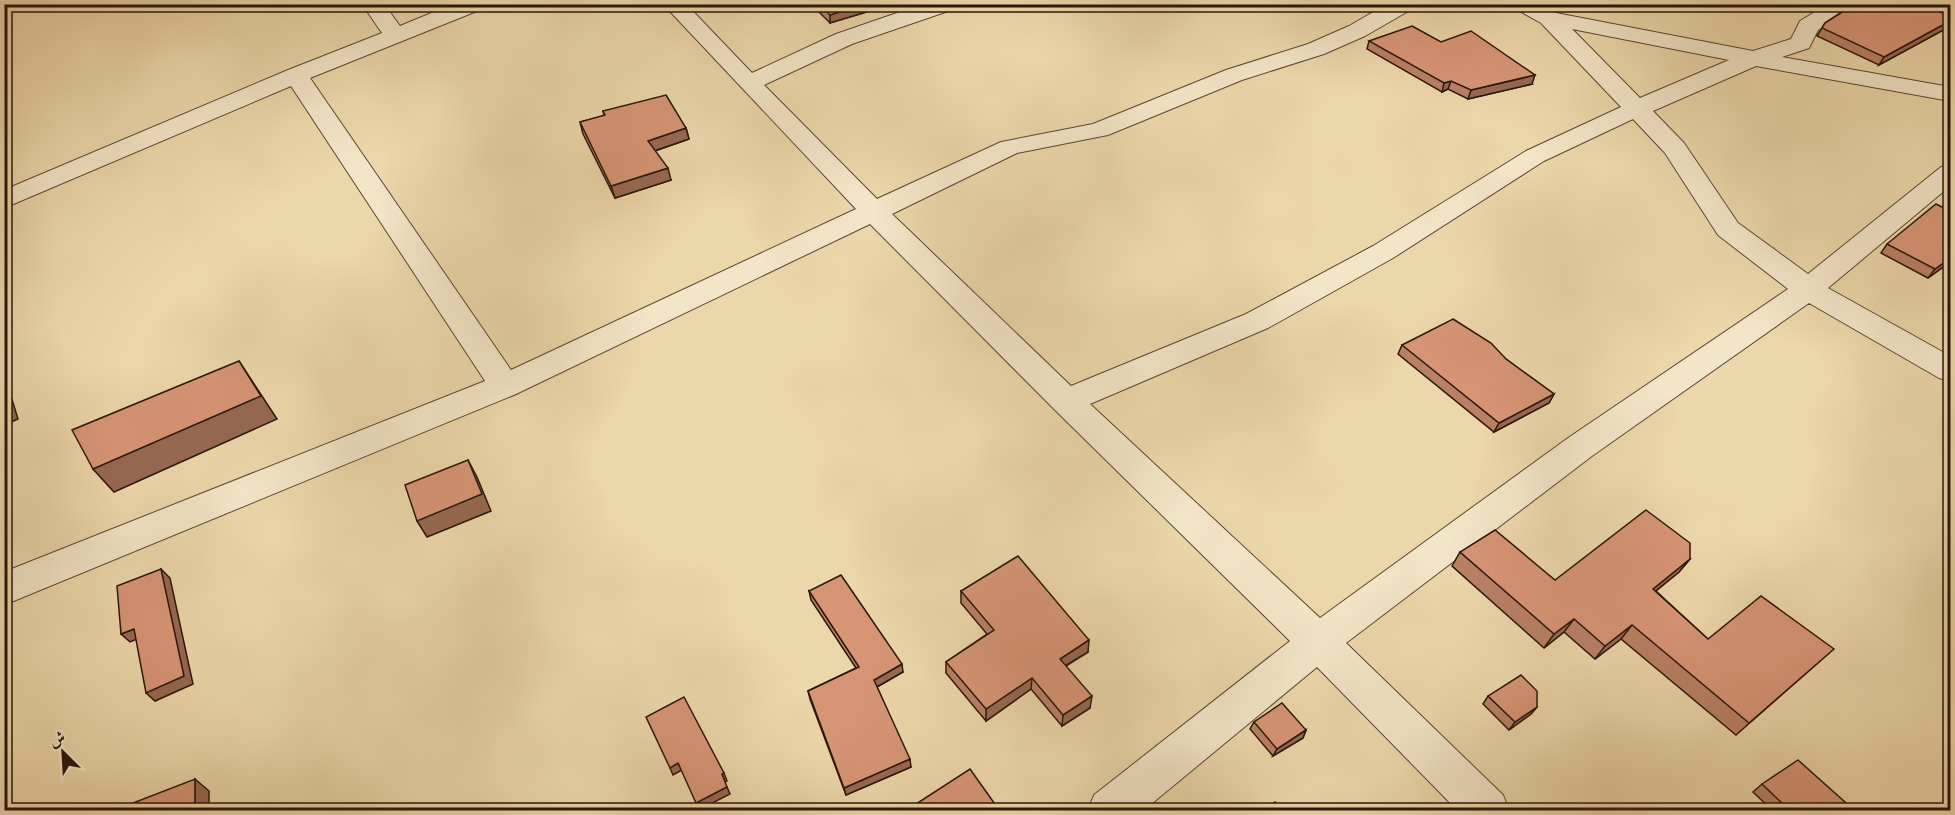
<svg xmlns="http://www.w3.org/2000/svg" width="1955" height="815" font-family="Cardo,Amiri,serif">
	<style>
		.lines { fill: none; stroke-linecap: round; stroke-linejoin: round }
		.minor-casing { stroke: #5b4633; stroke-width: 2 }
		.minor { fill: #f3e5c8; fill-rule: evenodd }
		.wall { fill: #b98065; stroke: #2b150b; stroke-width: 1.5 }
		.shaded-wall { fill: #966853; stroke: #2b150b; stroke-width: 1.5 }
		.building { fill: #d79576; stroke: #2b150b; stroke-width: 1.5 }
	</style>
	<rect width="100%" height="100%" fill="#ecd7aa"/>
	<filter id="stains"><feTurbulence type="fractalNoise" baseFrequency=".00333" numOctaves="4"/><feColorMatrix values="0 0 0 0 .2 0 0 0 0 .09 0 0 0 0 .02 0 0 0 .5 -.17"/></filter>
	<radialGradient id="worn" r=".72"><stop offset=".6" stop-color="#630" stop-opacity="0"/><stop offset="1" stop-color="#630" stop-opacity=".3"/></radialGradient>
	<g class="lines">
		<defs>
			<path id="minor" d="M362,4H384L400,26L453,4H484L482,9L310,78L511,370L856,209L663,4H686L752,73L836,34L923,4H956L954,9L852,44L764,85L877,199L1001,142L1093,124L1226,70L1308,44L1349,26L1387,4H1414L1412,9L1365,36L1324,54L1242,80L1108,135L1017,153L892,214L1071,386L1246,314L1373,246L1526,151L1621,107L1541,23L1516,9L1514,4H1541L1556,13L1753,51L1791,39L1800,21L1818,10L1813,4H1837L1843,11L1840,16L1818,30L1809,48L1782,57L1950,87V101L1756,66L1653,111L1684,143L1738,223L1808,274L1941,167L1950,165V186L1828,288L1950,356V381L1939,378L1809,303L1592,456L1346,643L1503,795L1509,810H1457L1317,667L1144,810H1088L1094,795L1290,641L1054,409L870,224L516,394L4,605V572L485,381L291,86L4,208V190L288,70L382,33ZM1572,29L1729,60L1640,98ZM1633,119L1665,153L1718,235L1788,289L1568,438L1320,618L1090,404L1268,328L1393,258L1544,161Z"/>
		</defs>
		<use href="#minor" class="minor-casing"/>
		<use href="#minor" class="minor"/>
	</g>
	<g class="wall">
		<polygon points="811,4 893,4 830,23"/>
		<polygon points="1840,4 1877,4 1894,11 1949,27 1879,65 1817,36 1825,23 1845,10"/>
		<polygon points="1369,41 1441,42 1532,84 1468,99 1448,89 1442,92 1367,49"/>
		<polygon points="603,111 686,128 689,139 655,151 671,180 615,198 583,134 580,122 604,116"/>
		<polygon points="1950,211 1950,262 1928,278 1881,253 1887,244"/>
		<polygon points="1402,345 1506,359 1554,394 1549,403 1494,432 1398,354"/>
		<polygon points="1460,552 1555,580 1690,559 1679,572 1656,591 1708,639 1819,662 1736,735 1621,639 1595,659 1564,632 1544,648 1452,566"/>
		<polygon points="809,591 903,672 877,687 911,767 846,795 810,699 808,691 856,668 811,600"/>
		<polygon points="961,591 1088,652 1066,666 1090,708 1062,726 1031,689 986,721 946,673 946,662 987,634 961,603"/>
		<polygon points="1488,696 1537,707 1531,714 1509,730 1483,704"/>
		<polygon points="1254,722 1306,730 1303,738 1273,756 1250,729"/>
		<polygon points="1762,784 1835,810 1772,810 1753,792"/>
	</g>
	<g class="shaded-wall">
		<polygon points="864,4 893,4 830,23 830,15"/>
		<polygon points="1950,21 1950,25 1949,27 1879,65 1884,57"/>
		<polygon points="1535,75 1532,84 1468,99 1471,90"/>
		<polygon points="1451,81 1448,89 1442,92 1444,83"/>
		<polygon points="686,128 689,139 651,152 648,141"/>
		<polygon points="668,168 671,180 615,198 611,186"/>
		<polygon points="1950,258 1950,262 1928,278 1935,269"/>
		<polygon points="239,361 277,419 114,492 93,469"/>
		<polygon points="4,373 18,419 4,425"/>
		<polygon points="1554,394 1549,403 1494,432 1499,423"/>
		<polygon points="468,460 477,477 491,511 427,537 417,521"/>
		<polygon points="1690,559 1679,572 1642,602 1653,589"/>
		<polygon points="161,569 170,578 193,684 155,701 146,693"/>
		<polygon points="1574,619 1564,632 1544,648 1554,634"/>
		<polygon points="1632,625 1621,639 1595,659 1605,646"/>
		<polygon points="134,629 142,637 130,642 121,634"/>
		<polygon points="1089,640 1088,652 1058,670 1060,659"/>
		<polygon points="902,664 903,672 875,688 874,680"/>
		<polygon points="1032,678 1031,689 986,721 986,709"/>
		<polygon points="1092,696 1090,708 1062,726 1063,715"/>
		<polygon points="1537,707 1531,714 1509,730 1515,722"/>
		<polygon points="1306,730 1303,738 1273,756 1277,749"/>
		<polygon points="910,759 911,767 846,795 844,788"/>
		<polygon points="678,763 682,770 673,775 670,768"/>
		<polygon points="724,773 727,781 725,782 722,774"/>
		<polygon points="195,779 209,791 209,810 195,810"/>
		<polygon points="727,787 730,794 699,810 696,803"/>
	</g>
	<g class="building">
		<polygon points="819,4 864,4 830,15"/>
		<polygon points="1849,4 1877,4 1894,11 1910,4 1922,4 1950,16 1950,21 1884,57 1822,28 1825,23 1847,9"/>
		<polygon points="1412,26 1441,42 1471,31 1535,75 1471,90 1451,81 1444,83 1369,41"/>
		<polygon points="666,95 686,128 648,141 668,168 611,186 580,122 605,115 603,111"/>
		<polygon points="1936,204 1950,211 1950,258 1935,269 1887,244"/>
		<polygon points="1453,319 1491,343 1506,359 1554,394 1499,423 1402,345"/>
		<polygon points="239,361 261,396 93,469 72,430"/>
		<polygon points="468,460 482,494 417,521 405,485"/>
		<polygon points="1646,510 1690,543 1690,559 1653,589 1708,639 1761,596 1834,649 1749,723 1632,625 1605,646 1574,619 1554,634 1460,552 1495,530 1555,580"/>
		<polygon points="1018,556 1089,640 1060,659 1092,696 1063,715 1032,678 986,709 946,662 994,630 961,591"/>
		<polygon points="161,569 184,676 146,693 134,629 121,634 117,586"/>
		<polygon points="841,575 902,664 874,680 910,759 844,788 808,691 859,667 809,591"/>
		<polygon points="1521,675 1537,691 1537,707 1515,722 1488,696"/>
		<polygon points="684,697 724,773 722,774 727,787 696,803 678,763 670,768 646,717"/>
		<polygon points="1282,703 1306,730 1277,749 1254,722"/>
		<polygon points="1798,760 1846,803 1835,810 1789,810 1762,784"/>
		<polygon points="970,769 997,807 990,810 920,810 916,804"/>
		<polygon points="195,779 195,810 115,810"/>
		<polygon points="1275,802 1283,810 1265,810"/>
	</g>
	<rect width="1955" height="815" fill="none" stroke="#ecd7aa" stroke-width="24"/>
	<rect x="6" y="6" width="1943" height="803" fill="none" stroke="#2b150b" stroke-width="3"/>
	<rect x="12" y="12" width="1931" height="791" fill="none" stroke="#2b150b" stroke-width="1.5"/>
	<g transform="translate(63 752) rotate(336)" stroke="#f3e5c8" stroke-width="4.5" paint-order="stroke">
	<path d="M0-4.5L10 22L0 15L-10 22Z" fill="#2b150b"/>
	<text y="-9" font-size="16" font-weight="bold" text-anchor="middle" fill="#2b150b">ش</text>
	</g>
	<rect width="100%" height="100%" filter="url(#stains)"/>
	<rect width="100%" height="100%" fill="url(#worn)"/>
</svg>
